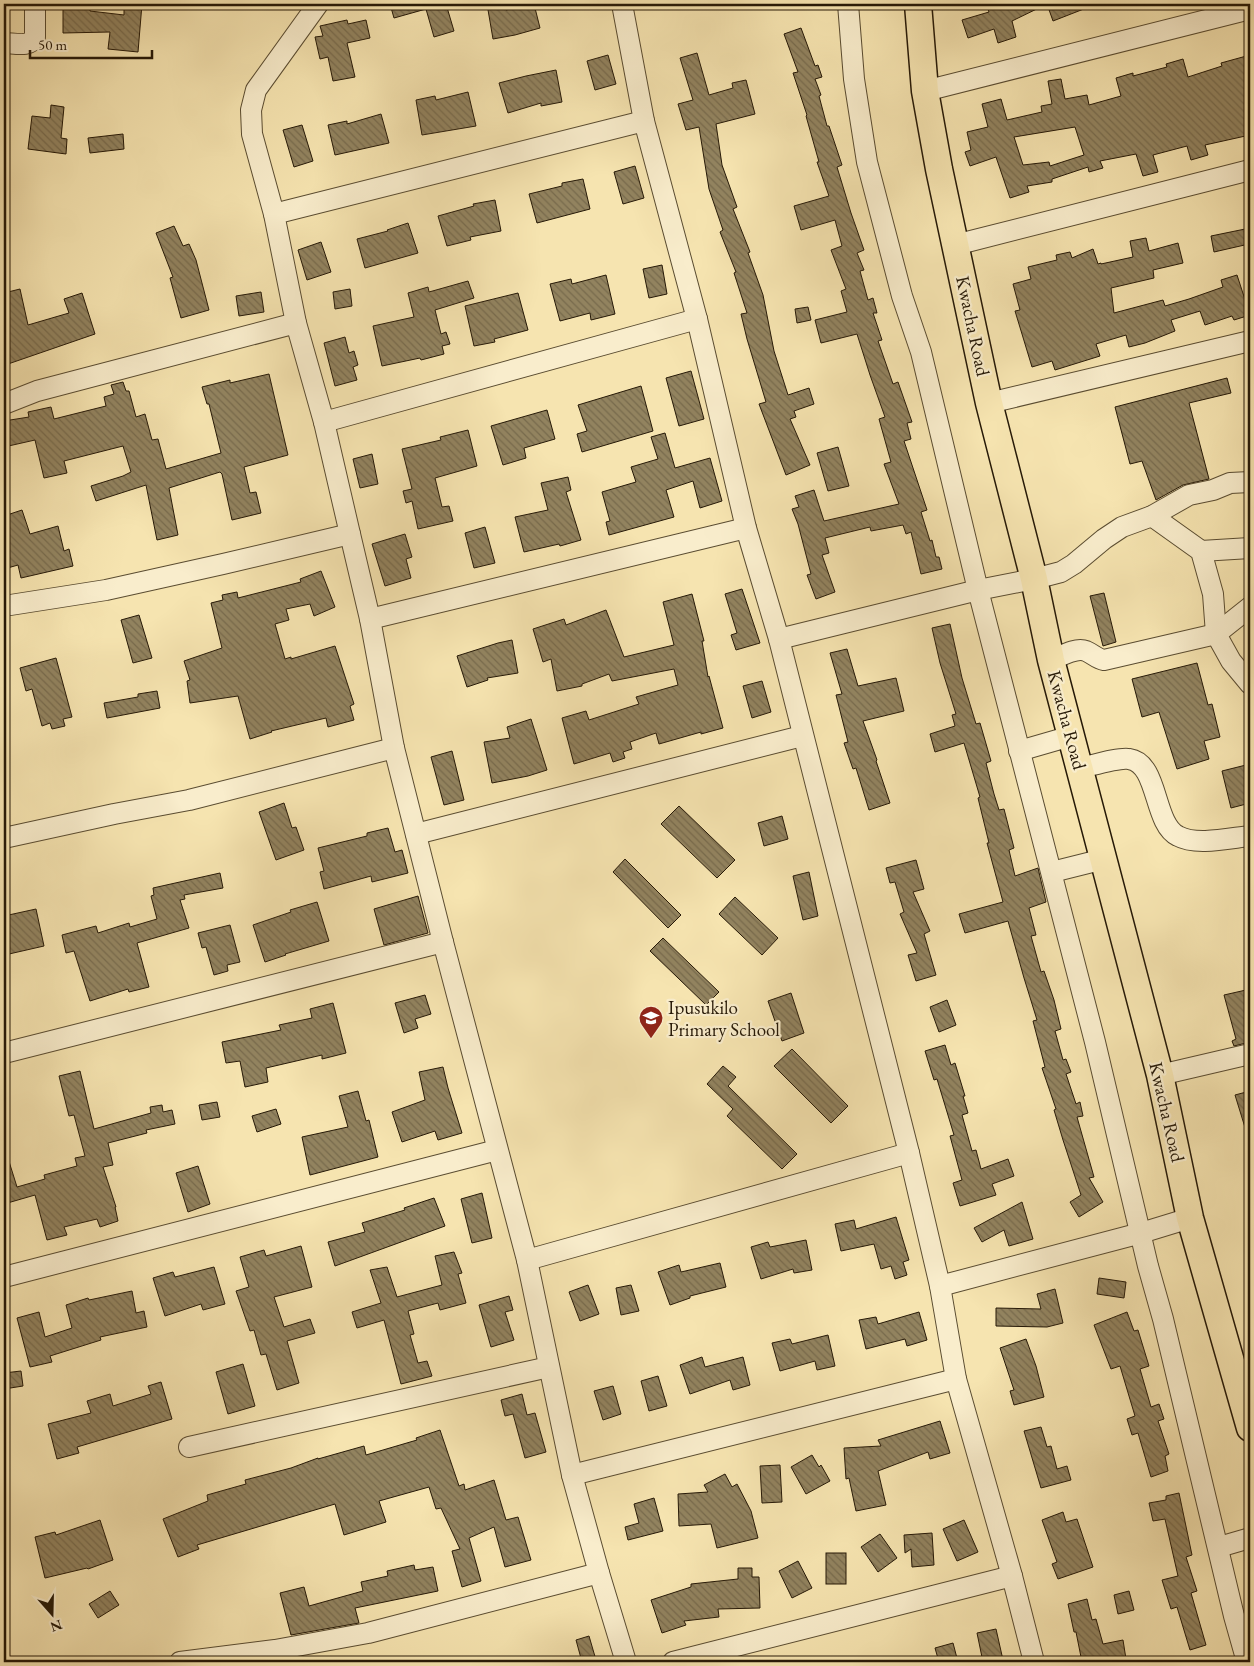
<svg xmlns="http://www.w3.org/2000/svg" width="1254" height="1666" font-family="'EB Garamond',serif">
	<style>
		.building { fill: url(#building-back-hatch); stroke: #261907; fill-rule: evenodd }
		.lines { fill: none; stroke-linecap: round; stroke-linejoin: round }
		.minor-casing { stroke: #5a4c31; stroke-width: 22 }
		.major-casing { stroke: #261907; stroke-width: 29 }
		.minor { stroke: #f9edcc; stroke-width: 20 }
		.major { stroke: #f6e4b0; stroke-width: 26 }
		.labels { text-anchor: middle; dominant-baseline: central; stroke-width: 4.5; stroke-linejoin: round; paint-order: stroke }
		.street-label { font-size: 19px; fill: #261907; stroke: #f9edcc }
		.poi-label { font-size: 19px; fill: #261907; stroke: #f9edcc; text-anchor: start }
	</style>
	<defs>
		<pattern id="building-back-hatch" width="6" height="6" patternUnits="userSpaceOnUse" patternTransform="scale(1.25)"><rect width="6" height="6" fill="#92835f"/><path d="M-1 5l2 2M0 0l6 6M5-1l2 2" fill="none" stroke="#776a4c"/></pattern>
	</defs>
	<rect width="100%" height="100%" fill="#f6e4b0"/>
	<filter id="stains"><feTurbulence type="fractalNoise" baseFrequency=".004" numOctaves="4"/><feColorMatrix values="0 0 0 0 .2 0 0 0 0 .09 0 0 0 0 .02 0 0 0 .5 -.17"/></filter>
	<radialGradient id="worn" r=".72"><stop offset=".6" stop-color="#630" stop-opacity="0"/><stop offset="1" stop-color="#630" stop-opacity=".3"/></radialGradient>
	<g class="building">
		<polygon points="63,4 90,4 90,11 124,15 124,4 142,4 138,52 108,49 110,32 63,33"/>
		<polygon points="390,4 446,4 454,31 434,37 426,9 394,18"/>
		<polygon points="487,4 504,4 506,10 534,4 540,28 515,35 493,39"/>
		<polygon points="986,4 1094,4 1094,5 1053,21 1047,4 1012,21 1016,37 998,43 994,29 968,38 962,20 989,12"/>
		<polygon points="347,20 348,24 366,20 370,38 347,43 355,77 333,81 328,57 320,59 315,37 323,36 320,26"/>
		<polygon points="801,28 815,66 818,65 822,77 815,79 821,95 819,96 827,126 829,126 842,165 837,167 851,213 864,250 857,253 864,270 860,271 868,300 873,298 877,313 873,313 882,340 878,341 893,384 898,382 912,422 907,423 911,439 904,441 927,510 921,512 930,541 932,540 936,557 939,557 942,569 921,574 911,532 906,534 903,525 871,531 870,527 825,538 829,553 822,555 835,592 816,599 807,575 811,574 798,524 792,509 799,507 795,496 814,490 824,521 899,504 884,464 891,462 879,419 885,417 870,375 857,334 821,343 815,320 847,312 841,291 846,289 831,250 842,246 835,220 801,230 794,206 829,196 817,162 819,162 806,116 807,115 793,73 798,72 784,34"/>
		<polygon points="697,53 709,95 733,88 732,83 746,80 755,114 716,124 722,165 737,207 733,209 750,252 748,253 763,295 774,351 788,395 809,388 814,404 794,411 796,417 790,419 810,465 786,475 759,404 766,402 747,339 741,314 747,313 734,273 736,272 720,232 723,230 709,189 699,127 686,130 678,104 693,100 680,58"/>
		<polygon points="608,55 616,84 595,90 587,61"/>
		<path d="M1250,55V135L1205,145L1208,155L1191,160L1187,146L1153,155L1158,172L1143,176L1136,154L1100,161L1103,168L1089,172L1088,167L1052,179V182L1027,186L1029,192L1010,198L996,157L970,166L965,152L971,150L967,132L988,127L982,104L1001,99L1007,120L1042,112L1041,106L1052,104L1048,81L1061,79L1065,99L1087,95L1089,105L1121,96L1116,78L1133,73V76L1167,67L1166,64L1183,59L1188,77L1222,66L1221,63ZM1075,127L1084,155L1050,166L1049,162L1023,165L1014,137Z"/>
		<polygon points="556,70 562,102 541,106 541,103 508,113 499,83 526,76"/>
		<polygon points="468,92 476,126 422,135 416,100 435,96 436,100"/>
		<polygon points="51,105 64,107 61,138 67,139 66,154 28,149 32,116 50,118"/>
		<polygon points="381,114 389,143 335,155 328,125 347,121 347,124"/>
		<polygon points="302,125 313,161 294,167 283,130"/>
		<polygon points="123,134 124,149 90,153 88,138"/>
		<polygon points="635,166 644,198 623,204 614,172"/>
		<polygon points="583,179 590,209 537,223 529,194 562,186 562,183"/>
		<polygon points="495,200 501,231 470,237 471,240 447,246 438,216 474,206 473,204"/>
		<polygon points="408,223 418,253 365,268 357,239 388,231 387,230"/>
		<polygon points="174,226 183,246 189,244 196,260 209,310 181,318 170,278 173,277 156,233"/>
		<polygon points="1250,228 1250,243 1249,244 1214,252 1211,236"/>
		<polygon points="1146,238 1149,251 1178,243 1183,263 1153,270 1154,278 1111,288 1114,313 1163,300 1165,306 1189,299 1223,287 1221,280 1237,275 1250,315 1234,320 1232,316 1205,325 1200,311 1171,320 1175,331 1145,343 1129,347 1126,335 1096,344 1100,356 1055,370 1052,361 1032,367 1015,311 1020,310 1013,284 1031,279 1028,267 1057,260 1056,255 1070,252 1072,258 1093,249 1098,264 1101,263 1101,264 1133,257 1130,241"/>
		<polygon points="321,242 331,272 307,280 298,250"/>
		<polygon points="662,265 667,294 649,298 643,269"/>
		<polygon points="606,275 615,314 591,320 590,313 560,321 550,284 571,279 572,284"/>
		<polygon points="468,281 474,298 435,310 441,334 446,332 450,344 442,346 444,354 421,360 420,358 382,366 373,326 414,317 408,293 428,287 429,292"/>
		<polygon points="20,289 28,325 69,313 64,299 82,293 95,334 8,364 4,351 4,293"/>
		<polygon points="350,289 352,306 335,309 333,292"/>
		<polygon points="261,292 264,312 239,316 236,296"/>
		<polygon points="518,293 528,330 494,339 495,342 474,346 465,306"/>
		<polygon points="808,307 811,320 797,323 795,309"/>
		<polygon points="345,337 349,353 354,351 358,365 353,367 357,380 335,386 324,343"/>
		<polygon points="691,371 704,419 679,426 666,378"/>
		<polygon points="269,374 288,455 244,467 250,493 256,492 261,513 232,520 222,474 220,472 169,488 178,535 157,540 146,485 96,501 91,486 123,476 131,472 123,446 64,461 67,473 44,478 35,440 4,447 4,421 29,417 28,412 51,407 54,419 106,406 104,397 114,394 111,385 123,382 126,391 129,391 136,417 145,414 152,440 158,439 166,469 221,453 209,404 207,404 202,387 230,380 230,383"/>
		<polygon points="1227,378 1231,393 1189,403 1209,479 1183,485 1156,500 1142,461 1130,464 1115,407"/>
		<polygon points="641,386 653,431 582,452 577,434 587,431 578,405"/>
		<polygon points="547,410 555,439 524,448 526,458 503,465 491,426"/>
		<polygon points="468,430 477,466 435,478 442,507 449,506 453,521 418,529 412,501 406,503 403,491 412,489 402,449 441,440 440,437"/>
		<polygon points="665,433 675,468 710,458 722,501 700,508 693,481 666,490 674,517 609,535 606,522 610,521 602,492 636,482 631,467 658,459 651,437"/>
		<polygon points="838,447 849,486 828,491 817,453"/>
		<polygon points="372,454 378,484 360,488 353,459"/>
		<polygon points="568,477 571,490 566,492 581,540 560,546 559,544 524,552 515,517 548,510 541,483"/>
		<polygon points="22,510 30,534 58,526 64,551 69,549 73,566 21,578 18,565 4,569 4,516"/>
		<polygon points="485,527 495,563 474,568 465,533"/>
		<polygon points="405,534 412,557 406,559 411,578 385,586 372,544"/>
		<polygon points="321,571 335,607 314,616 310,604 286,609 289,620 275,624 285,659 291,657 291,659 335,646 354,704 350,706 354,720 328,727 326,718 271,731 272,732 250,739 238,696 190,703 187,681 190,680 184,661 222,648 211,603 223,600 222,595 237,592 238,598 301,582 300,579"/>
		<polygon points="742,589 760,643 736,650 731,635 737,633 725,594"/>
		<polygon points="1104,593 1116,642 1103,646 1090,596"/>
		<polygon points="692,594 704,641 702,641 708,677 709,676 723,728 701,734 701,732 659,744 656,733 630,742 632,749 623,752 625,758 613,762 610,753 574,764 562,718 586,711 589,720 639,704 636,697 678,685 674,669 612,681 609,674 582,684 582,686 557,691 551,659 543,662 533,629 564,619 566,625 606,610 624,657 674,645 663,602"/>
		<polygon points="139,615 152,658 133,663 121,620"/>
		<polygon points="950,624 962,678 976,724 980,723 991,761 986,763 994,794 999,810 1004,809 1014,848 1009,850 1015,876 1038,868 1046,902 1029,908 1036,935 1031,936 1041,972 1044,971 1054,1000 1061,1029 1055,1031 1063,1060 1066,1059 1071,1072 1066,1074 1076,1104 1080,1102 1083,1116 1077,1117 1094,1177 1089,1178 1103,1202 1079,1217 1070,1202 1081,1195 1063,1140 1054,1110 1056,1109 1042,1068 1045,1067 1033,1021 1037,1020 1024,978 1008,921 965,933 959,914 1003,902 987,843 989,843 978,798 980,797 964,743 935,752 930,734 955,726 952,715 956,714 940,663 932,628"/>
		<polygon points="512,640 518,673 487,678 488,680 467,687 457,656 498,643"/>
		<polygon points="847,649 858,686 896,678 904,711 863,721 877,760 876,761 890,803 869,810 856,768 853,769 844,743 848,742 836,695 842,694 830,653"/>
		<polygon points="56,658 72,717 63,719 65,726 52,729 50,723 42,726 32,689 26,691 20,668"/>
		<polygon points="1197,663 1208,705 1212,704 1220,737 1204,741 1209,759 1177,769 1159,712 1142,717 1132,679"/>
		<polygon points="762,681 771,712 752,718 743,686"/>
		<polygon points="157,691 160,708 107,718 104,703 138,697 138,694"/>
		<polygon points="531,719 547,770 528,776 492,783 484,742 510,738 507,727"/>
		<polygon points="452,751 464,800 444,805 431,757"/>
		<polygon points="1250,764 1250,803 1231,808 1222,771"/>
		<polygon points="284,803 292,828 296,827 304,850 276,860 259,812"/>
		<polygon points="679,806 735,860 717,878 661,824"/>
		<polygon points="782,816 788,839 764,846 758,823"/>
		<polygon points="388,828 395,852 402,850 408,873 372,882 371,876 324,889 320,872 324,871 318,848 367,836 367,833"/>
		<polygon points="625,859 681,915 668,928 613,872"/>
		<polygon points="916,860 924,889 913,892 930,931 924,934 936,975 916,981 908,955 917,953 900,914 904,912 895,882 890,883 886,868"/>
		<polygon points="809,872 818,916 803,920 793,876"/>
		<polygon points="220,873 223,888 184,895 185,899 180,900 189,928 137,943 149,987 129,992 128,989 90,1001 74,951 66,953 62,935 96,926 98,933 129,923 130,927 157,919 151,896 154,895 153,888"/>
		<polygon points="418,896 428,933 384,945 374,909"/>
		<polygon points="735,897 778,938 762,955 719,914"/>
		<polygon points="317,902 329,941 285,954 286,955 265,962 253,925 291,912 290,910"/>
		<polygon points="36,909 44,946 9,954 4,931 4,916"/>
		<polygon points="230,925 240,962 227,965 228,971 214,975 206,947 202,948 198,933"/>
		<polygon points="663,938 719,992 706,1005 650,951"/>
		<polygon points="1246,990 1250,1005 1250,1042 1234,1046 1232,1041 1236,1039 1224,995"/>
		<polygon points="791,993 804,1033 782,1041 768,1001"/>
		<polygon points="425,995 431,1014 415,1019 418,1028 404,1033 395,1003"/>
		<polygon points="947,1000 956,1025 939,1032 930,1007"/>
		<polygon points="333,1003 346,1053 322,1059 322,1055 266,1068 268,1082 245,1087 240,1061 226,1063 222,1042 281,1030 279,1025 312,1018 310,1009"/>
		<polygon points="945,1045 951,1065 955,1063 965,1096 963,1096 968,1113 962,1115 972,1151 976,1150 981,1169 1008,1159 1014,1176 992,1184 996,1195 960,1206 953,1183 962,1180 950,1136 954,1135 937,1079 934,1080 925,1051"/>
		<polygon points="792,1049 848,1106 831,1123 774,1066"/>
		<polygon points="723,1066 736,1077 728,1086 797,1154 782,1169 727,1116 733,1109 707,1084"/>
		<polygon points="443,1067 448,1088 462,1133 438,1140 435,1131 402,1142 392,1112 425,1100 419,1072"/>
		<polygon points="80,1071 94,1129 151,1113 150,1107 162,1105 163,1112 172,1110 175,1124 146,1130 147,1133 108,1143 113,1165 103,1167 116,1207 115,1207 118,1221 100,1227 97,1219 64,1227 67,1235 47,1240 35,1195 4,1204 4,1155 7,1155 17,1187 45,1179 44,1175 77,1166 75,1158 85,1156 74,1115 69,1116 59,1076"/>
		<polygon points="358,1091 366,1121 369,1120 378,1157 310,1175 302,1137 348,1127 339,1096"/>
		<polygon points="1250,1091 1250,1134 1247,1134 1235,1095"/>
		<polygon points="217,1102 220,1117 202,1120 199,1105"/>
		<polygon points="276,1109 281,1124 257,1132 252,1116"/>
		<polygon points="198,1166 210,1204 188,1212 176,1173"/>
		<polygon points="482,1193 492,1238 472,1243 461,1199"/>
		<polygon points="434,1198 445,1226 335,1266 328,1242 365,1232 362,1223 405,1210 404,1208"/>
		<polygon points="1022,1202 1033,1239 1009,1246 1004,1230 982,1242 974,1228"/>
		<polygon points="896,1217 909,1260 903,1262 907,1275 895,1279 891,1266 881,1269 874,1244 841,1251 835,1224 854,1220 856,1229"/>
		<polygon points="806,1240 812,1270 794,1273 793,1269 761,1279 751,1247 768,1242 770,1247"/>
		<polygon points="301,1246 312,1287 274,1297 284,1327 310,1319 315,1333 287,1341 299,1383 277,1390 266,1354 261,1355 254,1330 250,1331 236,1291 249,1287 240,1257 264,1250 266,1256"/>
		<polygon points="454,1252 462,1273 458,1274 466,1303 440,1310 438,1303 408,1311 414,1334 410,1335 418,1363 427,1361 432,1376 401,1384 384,1320 357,1328 352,1312 381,1303 370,1270 387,1267 397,1297 442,1285 435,1256"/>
		<polygon points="720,1263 726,1287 690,1296 690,1298 670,1305 658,1272 679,1265 681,1272"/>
		<polygon points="214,1267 225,1304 203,1310 201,1304 165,1316 153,1278 173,1272 175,1277"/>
		<polygon points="1099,1278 1126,1282 1124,1298 1097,1294"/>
		<polygon points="588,1285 599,1314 580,1321 569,1292"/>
		<polygon points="631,1285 639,1311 621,1315 616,1288"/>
		<polygon points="1055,1289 1063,1323 1047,1327 996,1326 996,1308 1041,1309 1037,1294"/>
		<polygon points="132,1291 136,1313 144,1311 147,1327 100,1337 101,1340 50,1356 52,1362 30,1367 17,1318 39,1312 45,1337 72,1328 66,1305 88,1298 89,1300"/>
		<polygon points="509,1296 513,1310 505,1312 514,1340 491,1347 479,1305"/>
		<polygon points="919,1312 927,1340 907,1346 905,1339 866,1349 859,1320 876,1317 878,1324"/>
		<polygon points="1127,1312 1134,1331 1138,1330 1149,1366 1140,1369 1151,1407 1159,1404 1164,1419 1158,1421 1169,1454 1165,1456 1168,1471 1151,1477 1138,1433 1132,1435 1127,1419 1135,1416 1120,1366 1111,1369 1094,1325"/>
		<polygon points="828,1335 835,1366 817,1370 815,1361 780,1371 772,1343 790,1339 792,1344"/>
		<polygon points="1026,1339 1036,1366 1044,1397 1014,1405 1010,1391 1014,1390 1000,1348"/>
		<polygon points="702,1357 705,1367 743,1357 750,1385 733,1390 730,1380 690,1394 680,1365"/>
		<polygon points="243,1364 255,1406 228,1414 216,1372"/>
		<polygon points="21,1371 23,1386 4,1389 4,1373"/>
		<polygon points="658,1376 667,1406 649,1411 641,1381"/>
		<polygon points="161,1382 172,1419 77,1447 79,1453 57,1459 48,1424 91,1413 87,1401 110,1394 113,1406 151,1394 148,1386"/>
		<polygon points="613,1386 621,1414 603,1420 594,1391"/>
		<polygon points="522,1394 527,1415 535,1413 546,1452 525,1458 513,1414 505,1416 501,1400"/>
		<polygon points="940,1421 950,1453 930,1459 928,1452 878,1471 886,1505 856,1511 849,1478 846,1479 844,1448 881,1446 878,1440"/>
		<polygon points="1041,1427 1047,1447 1051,1446 1057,1469 1067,1466 1071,1480 1041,1488 1024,1431"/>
		<polygon points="440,1430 459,1486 464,1484 465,1490 494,1480 506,1520 518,1517 531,1560 505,1567 494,1527 469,1538 481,1581 462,1587 452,1551 460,1549 441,1508 436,1509 429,1487 379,1501 386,1522 344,1535 335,1504 197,1545 199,1549 178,1557 163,1519 208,1501 207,1495 246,1484 245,1480 291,1468 318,1458 318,1459 364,1446 366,1455 417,1440 416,1438"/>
		<polygon points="812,1455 819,1467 821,1465 830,1481 806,1494 791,1467"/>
		<polygon points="780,1465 782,1502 762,1503 760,1466"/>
		<polygon points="725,1474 732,1487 737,1484 751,1511 758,1538 717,1548 711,1524 679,1526 678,1494 708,1492 704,1485"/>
		<polygon points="1179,1493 1192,1555 1186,1557 1197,1591 1191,1593 1206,1645 1190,1650 1177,1607 1171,1609 1162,1580 1178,1576 1165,1519 1153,1521 1149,1503 1166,1500 1166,1496"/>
		<polygon points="654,1498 663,1531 628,1540 625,1527 639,1523 634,1504"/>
		<polygon points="1063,1512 1066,1522 1077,1519 1093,1567 1058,1579 1052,1564 1057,1562 1042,1520"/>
		<polygon points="100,1520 113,1560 88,1569 87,1568 45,1578 35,1537 55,1532 56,1535"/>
		<polygon points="964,1520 978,1552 957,1561 943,1529"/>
		<polygon points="932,1533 934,1565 912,1567 911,1549 905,1553 904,1535"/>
		<polygon points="880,1534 897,1558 878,1572 861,1547"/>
		<rect x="826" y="1553" width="20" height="31"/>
		<polygon points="798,1561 812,1588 792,1598 779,1571"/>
		<polygon points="414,1565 415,1570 433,1567 438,1591 355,1608 359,1623 291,1635 280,1593 304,1587 309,1606 363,1591 361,1582 388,1576 387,1571"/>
		<polygon points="738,1568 752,1568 752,1577 759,1577 760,1608 718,1609 719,1617 684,1621 686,1625 662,1633 651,1600 691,1587 691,1584 738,1579"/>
		<polygon points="110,1591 119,1605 98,1618 89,1604"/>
		<polygon points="1129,1591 1134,1610 1118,1614 1114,1595"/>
		<polygon points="1087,1599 1092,1620 1096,1619 1103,1644 1123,1640 1126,1659 1110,1662 1082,1662 1076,1632 1074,1632 1068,1604"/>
		<polygon points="996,1629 1003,1660 983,1662 977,1633"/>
		<polygon points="589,1636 596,1660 582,1662 576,1640"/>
		<polygon points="953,1643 958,1662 939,1662 935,1648"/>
	</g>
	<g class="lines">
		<defs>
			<g id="minor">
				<polyline points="622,4 644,121 697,319 746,528 779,639 909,1153 940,1286 956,1379 1012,1576 1034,1662"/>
				<polyline points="848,4 854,79 867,162 902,296 921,352 978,590 1095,1042 1148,1266 1163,1319 1234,1616 1247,1662"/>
				<path d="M4,43C14,43 30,48 35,37V4"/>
				<polyline points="925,91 1250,9"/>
				<polyline points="274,214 644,121"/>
				<polyline points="955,245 1250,170"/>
				<polyline points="989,403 1250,341"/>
				<polyline points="4,404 37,391 296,323"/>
				<polyline points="324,422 697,319"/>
				<polyline points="1152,516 1201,551 1213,594 1216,634 1231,661 1250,684"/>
				<polyline points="1201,551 1250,548"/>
				<polyline points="4,606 106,590 223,564 350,534"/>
				<polyline points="370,619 746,528"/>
				<polyline points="779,639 978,590 1034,579 1061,572 1074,564 1104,539 1122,527 1152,516 1189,495 1213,490 1230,483 1250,482"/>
				<path d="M1051,660C1061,656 1076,647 1086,651C1093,654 1097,659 1104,660L1216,634L1250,607"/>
				<polyline points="1019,751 1071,736"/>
				<path d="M1080,768C1090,766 1120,757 1129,759C1159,763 1153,824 1178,836C1196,846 1230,838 1250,836"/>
				<polyline points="416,834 802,736"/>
				<polyline points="4,838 114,814 189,800 394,748"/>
				<polyline points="1052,872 1104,859"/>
				<polyline points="4,1053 443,942"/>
				<polyline points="1160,1075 1250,1054"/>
				<polyline points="527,1260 909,1153"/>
				<polyline points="4,1277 497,1150"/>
				<polyline points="940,1286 1141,1233 1190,1218"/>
				<polyline points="189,1447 549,1367"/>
				<polyline points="572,1475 956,1379"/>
				<polyline points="1219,1547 1250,1538"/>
				<polyline points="599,1573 626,1662"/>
				<polyline points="180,1662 275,1650 368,1633 599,1573 572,1475 527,1260 443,942 394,748 370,619 350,534 324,422 296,323 274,214 252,134 251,110 256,90 318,4"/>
				<polyline points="673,1662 1012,1576"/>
			</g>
			<polyline id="major" points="918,4 925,91 939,169 989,403 1034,579 1051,660 1160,1075 1190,1218 1250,1428"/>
		</defs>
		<use href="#minor" class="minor-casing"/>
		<use href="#major" class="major-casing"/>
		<use href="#minor" class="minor"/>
		<use href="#major" class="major"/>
	</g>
	<defs>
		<symbol id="school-pin" viewBox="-11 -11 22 30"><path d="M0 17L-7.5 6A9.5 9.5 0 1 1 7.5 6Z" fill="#8f2418" stroke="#f9edcc"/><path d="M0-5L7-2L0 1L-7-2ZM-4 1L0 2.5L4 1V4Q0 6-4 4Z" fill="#fff"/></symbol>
	</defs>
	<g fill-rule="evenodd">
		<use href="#school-pin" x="637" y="1004" width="28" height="38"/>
	</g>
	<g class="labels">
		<g class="street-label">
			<text transform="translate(973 326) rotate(78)">Kwacha Road</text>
			<text transform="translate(1067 720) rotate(75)">Kwacha Road</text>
			<text transform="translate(1167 1112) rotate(77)">Kwacha Road</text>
		</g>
		<g class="poi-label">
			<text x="668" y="1007">Ipusukilo<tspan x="668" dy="22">Primary School</tspan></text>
		</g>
	</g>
	<rect width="1254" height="1666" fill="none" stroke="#f6e4b0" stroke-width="20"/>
	<rect x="5" y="5" width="1244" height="1656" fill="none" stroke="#261907" stroke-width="2.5"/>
	<rect x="10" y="10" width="1234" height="1646" fill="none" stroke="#261907"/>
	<g transform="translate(52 1614) rotate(160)" stroke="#f9edcc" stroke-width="4" paint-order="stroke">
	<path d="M0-4L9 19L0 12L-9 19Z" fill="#261907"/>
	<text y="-8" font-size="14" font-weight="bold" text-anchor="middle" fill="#261907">N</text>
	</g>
	<path d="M30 50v8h122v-8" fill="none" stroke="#261907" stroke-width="2.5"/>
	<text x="38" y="50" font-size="15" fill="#261907" stroke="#f9edcc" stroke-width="4" paint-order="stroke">50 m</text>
	<rect width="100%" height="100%" filter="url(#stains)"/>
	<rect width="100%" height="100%" fill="url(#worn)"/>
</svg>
